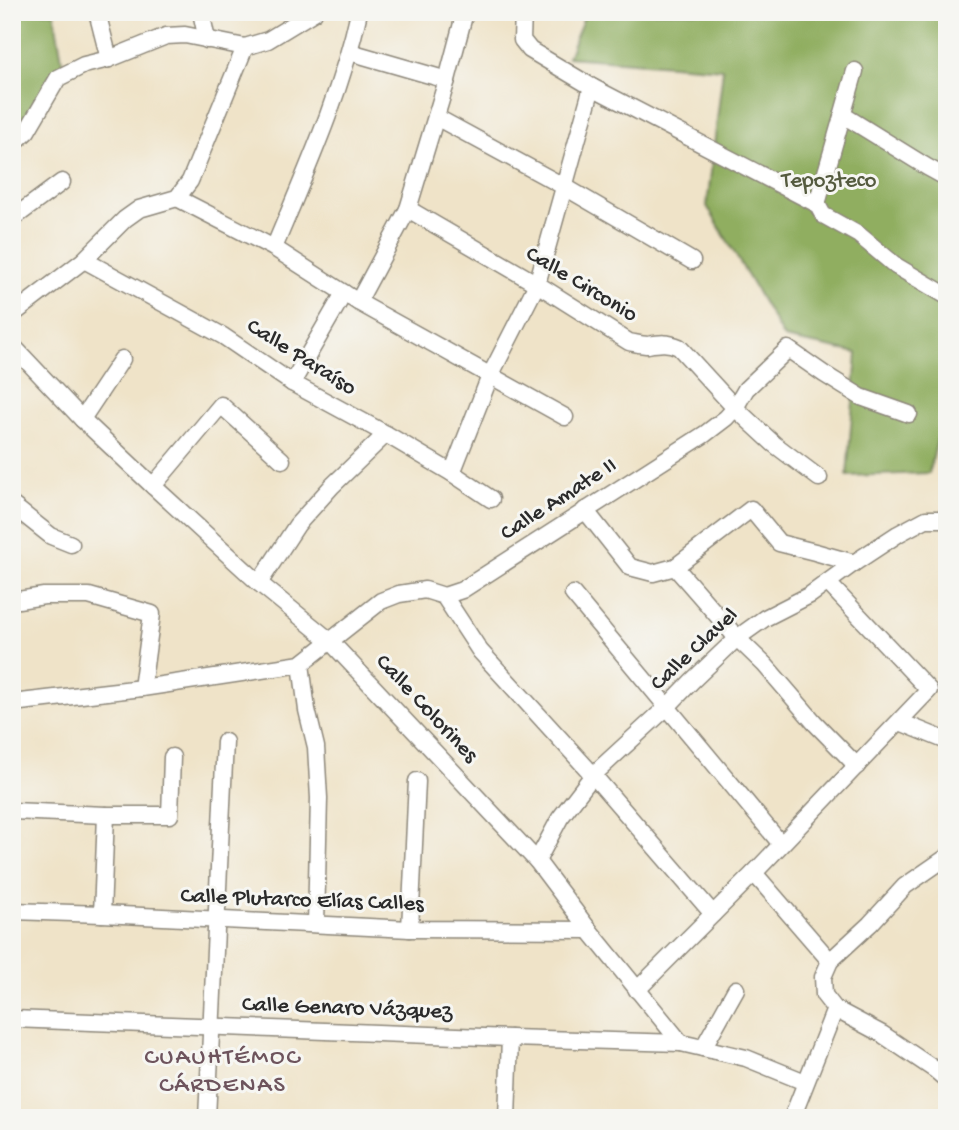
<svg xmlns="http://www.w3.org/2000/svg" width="959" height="1130" font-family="'Gochi Hand',sans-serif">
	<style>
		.forest { fill: #90ae60; stroke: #5e6c46; stroke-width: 2 }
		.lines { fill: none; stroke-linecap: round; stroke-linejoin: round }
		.street-casing { stroke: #8d877a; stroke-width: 19 }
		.street { stroke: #fff; stroke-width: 16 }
		.labels { text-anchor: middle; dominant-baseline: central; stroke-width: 6; stroke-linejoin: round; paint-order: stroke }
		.park-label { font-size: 23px; fill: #555b3f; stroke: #f6f6f2 }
		.street-label { font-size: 23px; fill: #2b2b2b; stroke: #f6f6f2 }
		.neighbourhood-label { font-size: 24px; letter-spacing: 2px; fill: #6e545d; stroke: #f6f6f2 }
	</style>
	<rect width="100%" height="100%" fill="#f6f6f2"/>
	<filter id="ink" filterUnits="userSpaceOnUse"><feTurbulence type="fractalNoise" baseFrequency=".0143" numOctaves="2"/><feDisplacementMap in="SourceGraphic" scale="14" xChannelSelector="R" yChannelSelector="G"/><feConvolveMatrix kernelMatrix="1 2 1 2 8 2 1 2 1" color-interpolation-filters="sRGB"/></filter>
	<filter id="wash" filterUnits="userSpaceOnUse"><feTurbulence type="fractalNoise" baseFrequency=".00686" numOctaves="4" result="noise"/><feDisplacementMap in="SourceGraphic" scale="28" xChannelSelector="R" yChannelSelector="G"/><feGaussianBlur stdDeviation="1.57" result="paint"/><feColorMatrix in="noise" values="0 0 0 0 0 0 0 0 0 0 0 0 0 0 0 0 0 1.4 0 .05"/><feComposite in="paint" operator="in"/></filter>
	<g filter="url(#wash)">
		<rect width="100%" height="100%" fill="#efe3c8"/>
		<g class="forest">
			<polygon points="12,12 54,12 63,66 12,135"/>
			<polygon points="586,12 947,12 947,401 929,473 847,476 857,353 784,338 707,206 723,69 568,57"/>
		</g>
	</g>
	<g filter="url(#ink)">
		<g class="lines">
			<defs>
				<g id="street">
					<polyline points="97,12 109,59"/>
					<polyline points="201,12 207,40"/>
					<polyline points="523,12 522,40 530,50 592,87 817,204"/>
					<polyline points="350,52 447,80"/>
					<polyline points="855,71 817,204 823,215 859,235 896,266 947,296"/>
					<polyline points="843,115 927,167 947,178"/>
					<polyline points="436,117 565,187 692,261"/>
					<polyline points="12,145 27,131 58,78 84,65 109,59 166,36 185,35 245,47 268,40 314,12"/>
					<polyline points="177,198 274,248 358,302 565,417"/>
					<path d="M408,209L537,284L629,342C635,343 642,345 648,345C660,343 668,342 679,347L735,408L774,444L819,478"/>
					<polyline points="12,219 62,182"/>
					<path d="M274,248C306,171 341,94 359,12"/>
					<polyline points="84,260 223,336 292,383 386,434 452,473 491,499"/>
					<polyline points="358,302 408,209 447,80 465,12"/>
					<polyline points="12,315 84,260 125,219 139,209 177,198 190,181 245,47"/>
					<polyline points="12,345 82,419 153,486 259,583 329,640 537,861 589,930 681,1043"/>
					<polyline points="292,383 344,293"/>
					<polyline points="82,419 122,359"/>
					<polyline points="452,473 490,376 537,284 592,87"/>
					<polyline points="153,486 221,405 282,460"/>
					<polyline points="12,505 51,536 71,544"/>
					<polyline points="585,510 630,567 653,573 675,567 751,509 779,543 815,552 854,563"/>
					<polyline points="675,567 737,638 765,665 814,722 857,766"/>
					<polyline points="259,583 297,525 332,486 386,434"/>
					<polyline points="573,594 781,844"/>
					<polyline points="444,596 480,651 593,775 713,914"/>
					<polyline points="12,601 44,596 89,596 152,614 142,688"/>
					<polyline points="301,664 307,710 316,747 319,798 316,924"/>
					<polyline points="12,703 142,688 301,664 381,601 399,594 425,590 444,596 462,590 705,434 726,418 735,408 746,389 788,349 824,374 861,397 909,414"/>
					<polyline points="900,722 947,741"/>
					<polyline points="12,811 106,815 170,815 172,757"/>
					<polyline points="947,857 905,886 870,924 830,961 823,977 824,995 835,1009 882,1034 934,1069 947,1080"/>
					<polyline points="537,861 560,818 593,775 667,707 692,681 737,638 765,618 810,595 854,563 898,534 926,519 947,519"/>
					<polyline points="754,873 830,961"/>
					<polyline points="12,911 102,914 410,929 589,930"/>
					<polyline points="102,914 106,815"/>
					<polyline points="410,929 417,781"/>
					<polyline points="637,990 754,873 929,690 828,583"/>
					<polyline points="12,1019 510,1038 681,1043 746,1058 805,1082"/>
					<polyline points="703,1048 736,989"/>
					<polyline points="207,1118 225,742"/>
					<polyline points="507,1118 510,1038"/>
					<polyline points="792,1118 835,1009"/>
				</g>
			</defs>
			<use href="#street" class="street-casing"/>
			<use href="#street" class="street"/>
		</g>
	</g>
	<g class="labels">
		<g class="park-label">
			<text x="829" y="181">Tepozteco</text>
		</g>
		<g class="street-label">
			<text transform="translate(581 285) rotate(31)">Calle Circonio</text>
			<text transform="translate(301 358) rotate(32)">Calle Paraíso</text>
			<text transform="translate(559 500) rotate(-33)">Calle Amate II</text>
			<text transform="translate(695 650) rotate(-43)">Calle Clavel</text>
			<text transform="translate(426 709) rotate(47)">Calle Colorines</text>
			<text transform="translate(302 901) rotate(2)">Calle Plutarco Elías Calles</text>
			<text transform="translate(347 1009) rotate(2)">Calle Genaro Vázquez</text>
		</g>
		<g class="neighbourhood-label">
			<text x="223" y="1058">CUAUHTÉMOC<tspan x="223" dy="28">CÁRDENAS</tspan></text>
		</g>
	</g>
	<rect width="959" height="1130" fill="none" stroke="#f6f6f2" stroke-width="42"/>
</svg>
